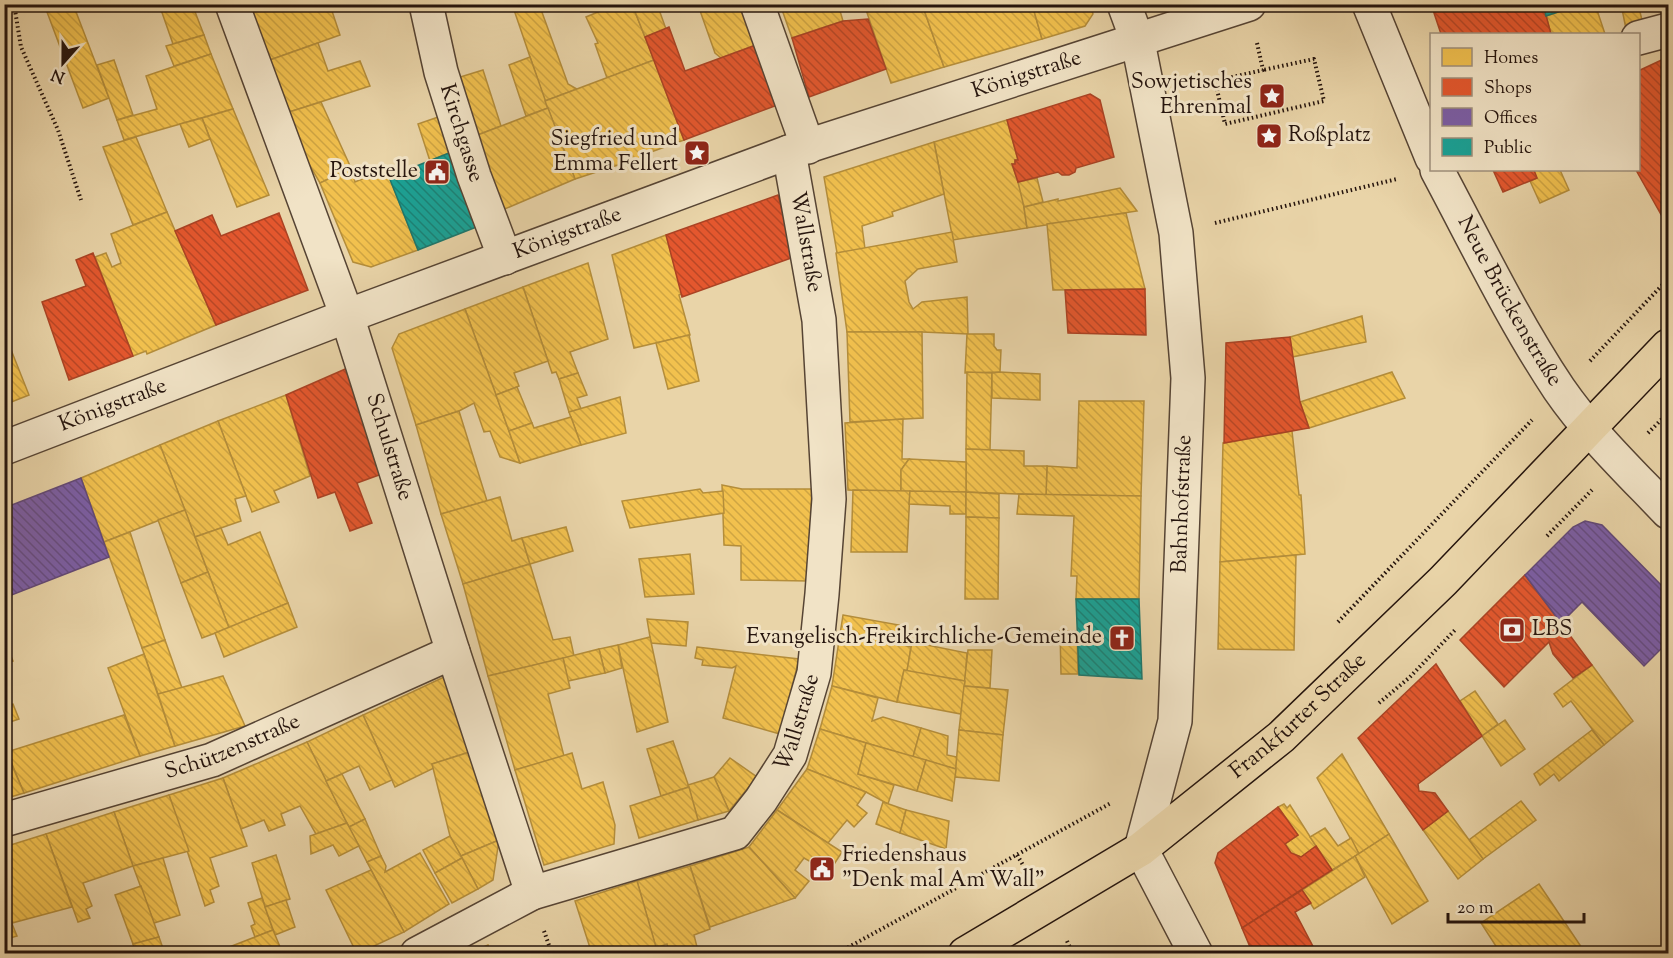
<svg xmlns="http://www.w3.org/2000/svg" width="1673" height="958" font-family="'Sorts Mill Goudy',serif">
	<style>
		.homes { fill: url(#homes-back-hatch); stroke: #b48d3a; stroke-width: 1.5 }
		.shops { fill: url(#shops-back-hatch); stroke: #ab4324; stroke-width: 1.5 }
		.offices { fill: url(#offices-back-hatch); stroke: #614879; stroke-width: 1.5 }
		.public { fill: url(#public-back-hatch); stroke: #1b786e; stroke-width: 1.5 }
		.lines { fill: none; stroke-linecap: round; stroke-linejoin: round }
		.minor-casing { stroke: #564434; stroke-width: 36 }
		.major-casing { stroke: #25140d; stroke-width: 36 }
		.path { stroke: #25140d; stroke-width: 4; stroke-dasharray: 1.5 3; stroke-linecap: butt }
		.minor { stroke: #f1e3c6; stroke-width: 33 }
		.major { stroke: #e9d4a8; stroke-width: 33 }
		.labels { text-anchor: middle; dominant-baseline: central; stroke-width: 6; stroke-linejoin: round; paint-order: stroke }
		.street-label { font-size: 22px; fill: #25140d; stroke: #f1e3c6 }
		.poi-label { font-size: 22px; fill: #25140d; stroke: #f1e3c6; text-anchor: end }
	</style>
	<defs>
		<pattern id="homes-back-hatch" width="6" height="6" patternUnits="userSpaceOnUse" patternTransform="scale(1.5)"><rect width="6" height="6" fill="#f2c14e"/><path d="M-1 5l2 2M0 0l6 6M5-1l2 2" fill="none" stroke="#cfa543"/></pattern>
		<pattern id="shops-back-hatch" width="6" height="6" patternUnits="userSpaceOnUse" patternTransform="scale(1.5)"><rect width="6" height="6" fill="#e4572e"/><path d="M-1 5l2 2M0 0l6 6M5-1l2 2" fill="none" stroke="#b94726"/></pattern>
		<pattern id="offices-back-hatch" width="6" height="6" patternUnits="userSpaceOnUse" patternTransform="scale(1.5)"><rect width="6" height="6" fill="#7b5ea7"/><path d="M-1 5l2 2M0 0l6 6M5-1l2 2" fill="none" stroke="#654c86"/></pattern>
		<pattern id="public-back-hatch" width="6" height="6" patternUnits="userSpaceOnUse" patternTransform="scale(1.5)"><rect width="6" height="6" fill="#17a398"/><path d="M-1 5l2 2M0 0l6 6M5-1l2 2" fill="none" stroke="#15847a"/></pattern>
	</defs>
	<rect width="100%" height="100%" fill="#e9d4a8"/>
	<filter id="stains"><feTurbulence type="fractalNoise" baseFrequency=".00333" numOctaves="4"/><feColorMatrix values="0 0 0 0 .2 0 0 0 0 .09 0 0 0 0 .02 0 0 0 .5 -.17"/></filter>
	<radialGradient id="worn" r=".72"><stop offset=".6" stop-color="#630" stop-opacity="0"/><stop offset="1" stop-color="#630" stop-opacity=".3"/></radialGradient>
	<g class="homes">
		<polygon points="44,4 73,4 109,98 83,108"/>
		<polygon points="159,4 192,4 204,35 173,44"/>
		<polygon points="246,4 344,4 331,8 340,35 267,61"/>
		<polygon points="512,4 539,4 568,84 577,89 545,101"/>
		<polygon points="595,4 632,4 654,60 607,78 595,44 598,43 586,17 598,12"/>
		<polygon points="632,4 657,4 666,29 645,37"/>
		<polygon points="740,4 756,45 721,58 715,53 698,5"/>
		<polygon points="780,4 838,4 843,21 792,38"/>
		<polygon points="871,4 885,4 887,8 897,4 922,4 944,67 891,83 865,7"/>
		<polygon points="922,4 1032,4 1042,39 944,67"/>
		<polygon points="1032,4 1090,4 1093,14 1085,26 1042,39"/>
		<polygon points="1582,4 1595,4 1605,34 1551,34 1546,16"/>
		<polygon points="1621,4 1638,4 1643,24 1626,29"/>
		<polygon points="204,35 211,54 174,66 166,46"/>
		<polygon points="318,43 328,71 360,61 370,86 286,113 267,61"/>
		<polygon points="211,54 233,109 124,140 117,120 157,109 146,76"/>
		<polygon points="530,57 548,108 526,116 509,65"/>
		<polygon points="114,60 133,115 117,120 97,65"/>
		<polygon points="654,60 684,140 640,156 641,159 625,165 624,163 575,179 545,101"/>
		<polygon points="483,70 501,126 475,136 457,78"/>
		<polygon points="321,102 351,168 320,183 303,154 286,113"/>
		<polygon points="548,108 575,179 500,211 475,136"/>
		<polygon points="233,109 269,195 237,207 202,118"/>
		<polygon points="444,115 454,151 430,161 418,124"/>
		<polygon points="202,118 210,139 189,147 180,124"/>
		<polygon points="1007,120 1018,160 1015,160 1015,164 1012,164 1022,194 1027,228 953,240 934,142"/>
		<polygon points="136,137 167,212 133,225 103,147"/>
		<polygon points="934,142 944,194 892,212 893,216 862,226 865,249 837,253 824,177"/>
		<polygon points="351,168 355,182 386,169 418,250 371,267 353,262 320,183"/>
		<polygon points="1533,170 1560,170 1569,190 1540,203 1530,181 1537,178"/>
		<polygon points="1037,178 1043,202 1024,207 1018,182"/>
		<polygon points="1120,188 1137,211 1027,228 1024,207 1058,199 1058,201"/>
		<polygon points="167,212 216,325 147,354 146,351 133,356 95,257 106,253 112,267 121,263 111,234"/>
		<polygon points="1126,213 1145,289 1053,290 1047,224"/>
		<polygon points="952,232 957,262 918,269 905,281 909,302 913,309 922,302 967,297 968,334 922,332 847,332 836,253"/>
		<polygon points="666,235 682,294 679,295 690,335 634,348 612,255"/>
		<polygon points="588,263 608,339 570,352 578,373 559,379 556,372 552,373 523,287"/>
		<polygon points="523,287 548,361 514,373 519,386 496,395 465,309"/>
		<polygon points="465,309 509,431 520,463 500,457 490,431 484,432 474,403 459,411 416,425 392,348 399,334"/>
		<polygon points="1362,316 1366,342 1292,357 1290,337"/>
		<polygon points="4,332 29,395 4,405"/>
		<polygon points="847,332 922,332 923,418 850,422"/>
		<polygon points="967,334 994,334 994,346 997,350 1001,350 1000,372 965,373"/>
		<polygon points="689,335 699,381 668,389 656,343"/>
		<polygon points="967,372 992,373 990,450 966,449"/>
		<polygon points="1000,372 1040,374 1040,400 992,398 992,373"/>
		<polygon points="1392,372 1405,398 1309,428 1300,402"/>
		<polygon points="578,373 587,395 577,398 581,409 569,412 559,379"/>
		<polygon points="517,387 532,423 509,431 496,395"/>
		<polygon points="286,395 310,476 274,491 279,502 252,512 218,421"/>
		<polygon points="620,397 626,433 581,445 569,412"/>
		<polygon points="1079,401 1144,401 1141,496 1046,495 1047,466 1077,468"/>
		<polygon points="459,411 487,501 441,514 416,425"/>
		<polygon points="571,417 581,445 520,463 509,431 532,423 534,428"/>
		<polygon points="903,419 902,459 909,459 901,470 901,492 848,490 845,423"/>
		<polygon points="218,421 246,496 235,499 241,521 195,537 160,445"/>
		<polygon points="1292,431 1299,495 1301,495 1305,554 1220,562 1223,443"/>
		<polygon points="160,445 185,510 104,542 81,478"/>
		<polygon points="966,449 1024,451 1024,466 1047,466 1046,495 966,492"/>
		<polygon points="909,459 966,462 966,492 901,492 901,470"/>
		<polygon points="722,485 742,489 812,489 808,581 741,580 741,546 724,545"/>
		<polygon points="700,489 703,493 723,491 724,513 630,528 622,501"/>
		<polygon points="853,490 910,491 907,552 851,552"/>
		<polygon points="910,491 966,492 966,514 950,514 950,506 909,504"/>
		<polygon points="966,492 999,494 999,518 966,517"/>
		<polygon points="1019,494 1141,496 1139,599 1076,599 1077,576 1071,576 1074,516 1017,514"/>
		<polygon points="500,497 512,541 522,538 530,564 463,584 441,514"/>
		<polygon points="185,510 208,572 181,583 158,520"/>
		<polygon points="966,517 999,518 998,599 965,599"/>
		<polygon points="566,527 573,551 530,564 522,538"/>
		<polygon points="221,528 228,545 260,532 288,603 229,628 195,537"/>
		<polygon points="130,532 165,640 142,648 104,542"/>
		<polygon points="690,554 694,594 645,597 639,559"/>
		<polygon points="1296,555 1294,650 1218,649 1220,562"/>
		<polygon points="530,564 553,640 570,637 574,656 488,676 463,584"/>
		<polygon points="208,572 229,628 202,638 181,583"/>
		<polygon points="288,603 297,627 224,657 215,633"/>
		<polygon points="843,615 899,625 896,643 911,647 907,671 904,670 897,702 832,686"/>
		<polygon points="647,619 688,622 686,646 651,643"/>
		<polygon points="1060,631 1077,631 1078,674 1061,674"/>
		<polygon points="650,637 668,722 637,732 618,645"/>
		<polygon points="4,639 13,661 4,664"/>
		<polygon points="165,640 182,688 158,694 142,648"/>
		<polygon points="912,642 967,653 965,681 907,671"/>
		<polygon points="618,645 622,668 605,673 599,649"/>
		<polygon points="697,647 799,659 780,734 723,718 736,666 732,668 702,665 703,660 695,658"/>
		<polygon points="599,649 605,673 568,681 563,658"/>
		<polygon points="968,650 992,650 990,688 964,686"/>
		<polygon points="144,654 175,746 140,756 108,668"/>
		<polygon points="563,658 570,688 548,694 564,756 515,770 488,676"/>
		<polygon points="1592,665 1633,721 1604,745 1571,701 1563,707 1554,694"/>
		<polygon points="904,670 965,681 961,714 897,702"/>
		<polygon points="223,676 245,726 175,746 158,694"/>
		<polygon points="444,677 476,750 432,764 434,768 395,787 363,715"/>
		<polygon points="832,686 878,698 872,721 883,717 921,728 913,757 820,729"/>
		<polygon points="964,686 1008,690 1003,735 959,730"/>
		<polygon points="1475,691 1498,724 1482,736 1460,701"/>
		<polygon points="13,704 19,719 4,724 4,706"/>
		<polygon points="124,715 140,756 24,793 7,752"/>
		<polygon points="363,715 392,780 370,790 359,766 326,781 307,742"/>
		<polygon points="1505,720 1525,749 1501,766 1482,736"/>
		<polygon points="921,728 948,736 947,755 957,757 956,769 913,757"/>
		<polygon points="820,729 866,743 858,774 894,785 888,804 866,792 807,769"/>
		<polygon points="959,730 1003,735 999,781 955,777"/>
		<polygon points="1592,730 1604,745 1559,781 1554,774 1540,785 1534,774"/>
		<polygon points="673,741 689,787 661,796 647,749"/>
		<polygon points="307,742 347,823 316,834 300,806 281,814 285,825 269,831 264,820 241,829 223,778"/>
		<polygon points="866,743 926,760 917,791 858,774"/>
		<polygon points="4,747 24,793 4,799"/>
		<polygon points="476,750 499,840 461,856 450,836 432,764"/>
		<polygon points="572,753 582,789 603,782 615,825 614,844 544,865 515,770"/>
		<polygon points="1342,754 1389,834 1359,854 1317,778"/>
		<polygon points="730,758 757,777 729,811 714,777"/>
		<polygon points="926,760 956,769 952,801 917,791"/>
		<polygon points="807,769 866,792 857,805 867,813 854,827 847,820 828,843 777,810"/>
		<polygon points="342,774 365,819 349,827 326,781"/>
		<polygon points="714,777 729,811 698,820 688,785"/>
		<polygon points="223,778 247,846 210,858 219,886 210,890 214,902 205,906 169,795"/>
		<polygon points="689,787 698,820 639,838 630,806"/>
		<polygon points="169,795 189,851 133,866 114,812"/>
		<polygon points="1521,801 1536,820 1483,859 1469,840"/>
		<polygon points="883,802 906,810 900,833 876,824"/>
		<polygon points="1284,804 1287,808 1290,805 1316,846 1301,857 1291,853 1285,844 1298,835 1278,807"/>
		<polygon points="777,810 842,852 829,872 804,858 795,870 809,881 795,898 749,847"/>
		<polygon points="906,810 949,821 946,849 900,833"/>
		<polygon points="1448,811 1483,859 1458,879 1423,830"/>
		<polygon points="114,812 133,866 83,883 92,906 86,909 90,918 78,922 46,834"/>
		<polygon points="365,819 381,856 367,862 349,827"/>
		<polygon points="347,823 359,846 339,856 333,845 311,854 310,836"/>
		<polygon points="1325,828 1338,846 1351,838 1359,854 1332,870 1310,837"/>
		<polygon points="46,834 72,907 12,923 4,904 4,847"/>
		<polygon points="1389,834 1428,901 1392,924 1355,856"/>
		<polygon points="450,836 462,858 435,873 423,850"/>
		<polygon points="499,840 493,880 478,889 461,856"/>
		<polygon points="749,847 795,898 710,927 690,866"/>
		<polygon points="420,853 449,904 404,932 367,862 381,856 386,866 385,872"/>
		<polygon points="276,855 290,899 265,907 252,863"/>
		<polygon points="1355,856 1365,877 1314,909 1302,890"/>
		<polygon points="163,858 180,915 154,923 133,866"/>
		<polygon points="462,858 478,889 452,903 435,873"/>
		<polygon points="690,866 710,929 694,935 698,951 692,954 670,954 667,944 656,948 637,881"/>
		<polygon points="371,870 404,932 357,954 326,890"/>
		<polygon points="637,881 658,954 631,954 630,949 618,954 592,954 575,901"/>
		<polygon points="1539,884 1586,954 1501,954 1481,923"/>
		<polygon points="141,886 159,937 133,944 115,895"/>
		<polygon points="262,898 273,930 255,937 251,926 255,924 248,903"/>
		<polygon points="286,900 295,927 275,935 265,907"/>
		<polygon points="4,904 17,936 7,939 4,935"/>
		<polygon points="273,930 283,954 220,954 219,951"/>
		<polygon points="159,937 165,954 136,954 133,944"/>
		<polygon points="488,945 491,954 467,954"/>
	</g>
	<g class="shops">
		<polygon points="1431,4 1543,4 1551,34 1441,34"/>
		<polygon points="868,19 886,69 809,97 792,38 843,21"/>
		<polygon points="669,27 685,71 756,45 780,104 684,140 645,37"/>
		<polygon points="1668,57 1668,227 1636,170 1638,170 1638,71"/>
		<polygon points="1090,94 1100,100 1114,157 1076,168 1075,172 1069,175 1062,175 1058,172 1018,182 1012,164 1015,164 1015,160 1018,160 1007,120"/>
		<polygon points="1493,170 1534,170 1537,178 1503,192"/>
		<polygon points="778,195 794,257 682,297 666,235"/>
		<polygon points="279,213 308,290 216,325 175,231 212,215 221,236"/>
		<polygon points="93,253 133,356 69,380 42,302 86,286 76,260"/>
		<polygon points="1145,289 1146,335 1068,333 1065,290"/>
		<polygon points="1290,337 1300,402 1309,428 1224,443 1226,343"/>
		<polygon points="352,366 390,471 357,483 372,523 350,531 335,492 318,498 286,395"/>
		<polygon points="1525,575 1592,665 1573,678 1553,654 1549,642 1504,687 1460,640"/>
		<polygon points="1436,664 1482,736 1418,784 1419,791 1435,793 1448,811 1423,830 1358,738"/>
		<polygon points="1278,807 1298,835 1285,844 1291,853 1301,857 1316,846 1332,870 1242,928 1215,863 1218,853"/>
		<polygon points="1302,890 1311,903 1295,912 1317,954 1253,954 1242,928"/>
	</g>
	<g class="offices">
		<polygon points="81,478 109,557 4,598 4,508"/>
		<polygon points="1585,521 1602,525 1668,592 1668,642 1644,666 1582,602 1561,623 1525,575 1573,527"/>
	</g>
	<g class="public">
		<polygon points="1543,4 1582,4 1546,16"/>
		<polygon points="454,151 484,224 418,250 389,177"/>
		<polygon points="1076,599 1139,599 1142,679 1079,675"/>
	</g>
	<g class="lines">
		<defs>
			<g id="minor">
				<path id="s1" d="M232,4L347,316L453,652L532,893"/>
				<path id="s2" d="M426,4L441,72L474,176L505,258"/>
				<polyline points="757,4 808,147"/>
				<polyline points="1124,4 1138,42 1176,233 1188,378 1175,721 1141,849 1196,954"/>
				<polyline points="1369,4 1432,158"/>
				<polyline points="1638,38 1668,30"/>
				<path id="s3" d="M1437,170C1476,243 1513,320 1559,389C1590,434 1631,473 1668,512"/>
				<path id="s4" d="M4,448L347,316L789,152L1249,4"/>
				<path id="s5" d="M4,820L212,760L453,652"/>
				<path id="s6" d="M417,954L532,893L735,833L761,800L790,755L814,673L822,594L829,499L819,320L789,152"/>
			</g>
			<g id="major">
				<path id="s7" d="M965,954L1141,849L1281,737L1443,581L1668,346"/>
			</g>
		</defs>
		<use href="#minor" class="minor-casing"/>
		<use href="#major" class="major-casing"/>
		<g class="path">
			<polyline points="14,4 21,47 58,130 81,200"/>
			<polyline points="1257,43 1263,70 1215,81 1225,124 1324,101 1314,59 1263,70"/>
			<polyline points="1215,223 1397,179"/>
			<polyline points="1590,361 1668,279"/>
			<polyline points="1648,433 1668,413"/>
			<polyline points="1547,536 1592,490"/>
			<polyline points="1338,622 1532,420"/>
			<polyline points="1379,703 1410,677 1456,629"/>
			<polyline points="1017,855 1026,870"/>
			<polyline points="544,931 552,954"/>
			<polyline points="1067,941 1073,954"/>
			<polyline points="836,954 1111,803"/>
			<polyline points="1077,954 1093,949 1119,954"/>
		</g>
		<use href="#minor" class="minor"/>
		<use href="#major" class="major"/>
	</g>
	<defs>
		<symbol id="sight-square" viewBox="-11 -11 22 22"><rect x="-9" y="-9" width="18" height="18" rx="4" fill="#8f2418" stroke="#f1e3c6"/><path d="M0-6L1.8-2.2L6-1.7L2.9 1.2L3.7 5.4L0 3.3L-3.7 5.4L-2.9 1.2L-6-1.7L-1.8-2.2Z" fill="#fff"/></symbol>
		<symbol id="civic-square" viewBox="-11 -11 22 22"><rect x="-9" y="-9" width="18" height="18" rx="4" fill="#8f2418" stroke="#f1e3c6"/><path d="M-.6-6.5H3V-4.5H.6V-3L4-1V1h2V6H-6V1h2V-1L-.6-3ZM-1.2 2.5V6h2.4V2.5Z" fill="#fff"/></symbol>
		<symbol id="bank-square" viewBox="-11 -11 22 22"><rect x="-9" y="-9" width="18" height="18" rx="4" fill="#8f2418" stroke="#f1e3c6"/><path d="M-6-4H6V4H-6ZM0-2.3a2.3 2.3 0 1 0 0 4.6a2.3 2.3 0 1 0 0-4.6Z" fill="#fff"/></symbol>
		<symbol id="church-square" viewBox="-11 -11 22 22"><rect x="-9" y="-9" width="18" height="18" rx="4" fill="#8f2418" stroke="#f1e3c6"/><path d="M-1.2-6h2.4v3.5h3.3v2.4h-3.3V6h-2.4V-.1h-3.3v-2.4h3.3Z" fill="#fff"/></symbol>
	</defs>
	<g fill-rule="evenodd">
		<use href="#sight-square" x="1257" y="81" width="30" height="30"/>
		<use href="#sight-square" x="1254" y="121" width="30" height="30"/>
		<use href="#sight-square" x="682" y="138" width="30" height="30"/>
		<use href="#civic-square" x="422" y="157" width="30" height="30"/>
		<use href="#bank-square" x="1497" y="615" width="30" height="30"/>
		<use href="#church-square" x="1107" y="623" width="30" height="30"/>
		<use href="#civic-square" x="807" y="854" width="30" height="30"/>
	</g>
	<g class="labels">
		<g class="street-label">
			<text stroke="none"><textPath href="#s4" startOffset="1089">Königstraße</textPath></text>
			<text stroke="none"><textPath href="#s2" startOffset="134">Kirchgasse</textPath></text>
			<text stroke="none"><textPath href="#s4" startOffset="603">Königstraße</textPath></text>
			<text transform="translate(805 242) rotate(80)">Wallstraße</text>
			<text stroke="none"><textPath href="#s3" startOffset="150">Neue Brückenstraße</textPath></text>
			<text stroke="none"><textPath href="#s4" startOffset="117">Königstraße</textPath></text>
			<text stroke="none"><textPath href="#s1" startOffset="470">Schulstraße</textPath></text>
			<text transform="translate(1183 504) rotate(-88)">Bahnhofstraße</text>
			<text stroke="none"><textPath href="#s7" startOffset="411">Frankfurter Straße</textPath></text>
			<text stroke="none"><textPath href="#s6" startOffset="470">Wallstraße</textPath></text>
			<text stroke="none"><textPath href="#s5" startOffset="240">Schützenstraße</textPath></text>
		</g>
		<g class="poi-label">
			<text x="1252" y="83">Sowjetisches<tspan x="1252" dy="25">Ehrenmal</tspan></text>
			<text x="1288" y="136" text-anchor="start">Roßplatz</text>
			<text x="678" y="140">Siegfried und<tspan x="678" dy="25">Emma Fellert</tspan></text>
			<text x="418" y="172">Poststelle</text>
			<text x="1532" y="630" text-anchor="start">LBS</text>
			<text x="1102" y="638">Evangelisch-Freikirchliche-Gemeinde</text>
			<text x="842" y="856" text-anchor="start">Friedenshaus<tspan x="842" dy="25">"Denk mal Am Wall"</tspan></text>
		</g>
	</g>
	<rect width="1673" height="958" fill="none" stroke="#e9d4a8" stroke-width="24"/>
	<rect x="6" y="6" width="1661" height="946" fill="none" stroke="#25140d" stroke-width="3"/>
	<rect x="12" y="12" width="1649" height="934" fill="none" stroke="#25140d" stroke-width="1.5"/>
	<rect x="1430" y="33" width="210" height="138" fill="#f1e3c6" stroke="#9f907c" stroke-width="1.5"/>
	<rect x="1442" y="48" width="30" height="18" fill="#f2c14e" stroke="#9f907c" stroke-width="1.5"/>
	<text x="1484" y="63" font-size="18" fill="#25140d">Homes</text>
	<rect x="1442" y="78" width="30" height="18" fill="#e4572e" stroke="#9f907c" stroke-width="1.5"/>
	<text x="1484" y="93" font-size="18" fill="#25140d">Shops</text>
	<rect x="1442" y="108" width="30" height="18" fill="#7b5ea7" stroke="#9f907c" stroke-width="1.5"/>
	<text x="1484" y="123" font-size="18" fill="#25140d">Offices</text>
	<rect x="1442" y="138" width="30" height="18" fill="#17a398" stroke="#9f907c" stroke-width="1.5"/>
	<text x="1484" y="153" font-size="18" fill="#25140d">Public</text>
	<g transform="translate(63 63) rotate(201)" stroke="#f1e3c6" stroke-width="4.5" paint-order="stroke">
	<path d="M0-4.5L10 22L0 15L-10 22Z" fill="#25140d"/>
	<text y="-9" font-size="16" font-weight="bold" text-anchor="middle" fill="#25140d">N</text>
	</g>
	<path d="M1448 913v9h136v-9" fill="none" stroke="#25140d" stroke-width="3"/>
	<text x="1457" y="913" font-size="18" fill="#25140d" stroke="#f1e3c6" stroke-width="4.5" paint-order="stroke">20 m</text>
	<rect width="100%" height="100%" filter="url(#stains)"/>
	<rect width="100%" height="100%" fill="url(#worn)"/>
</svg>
